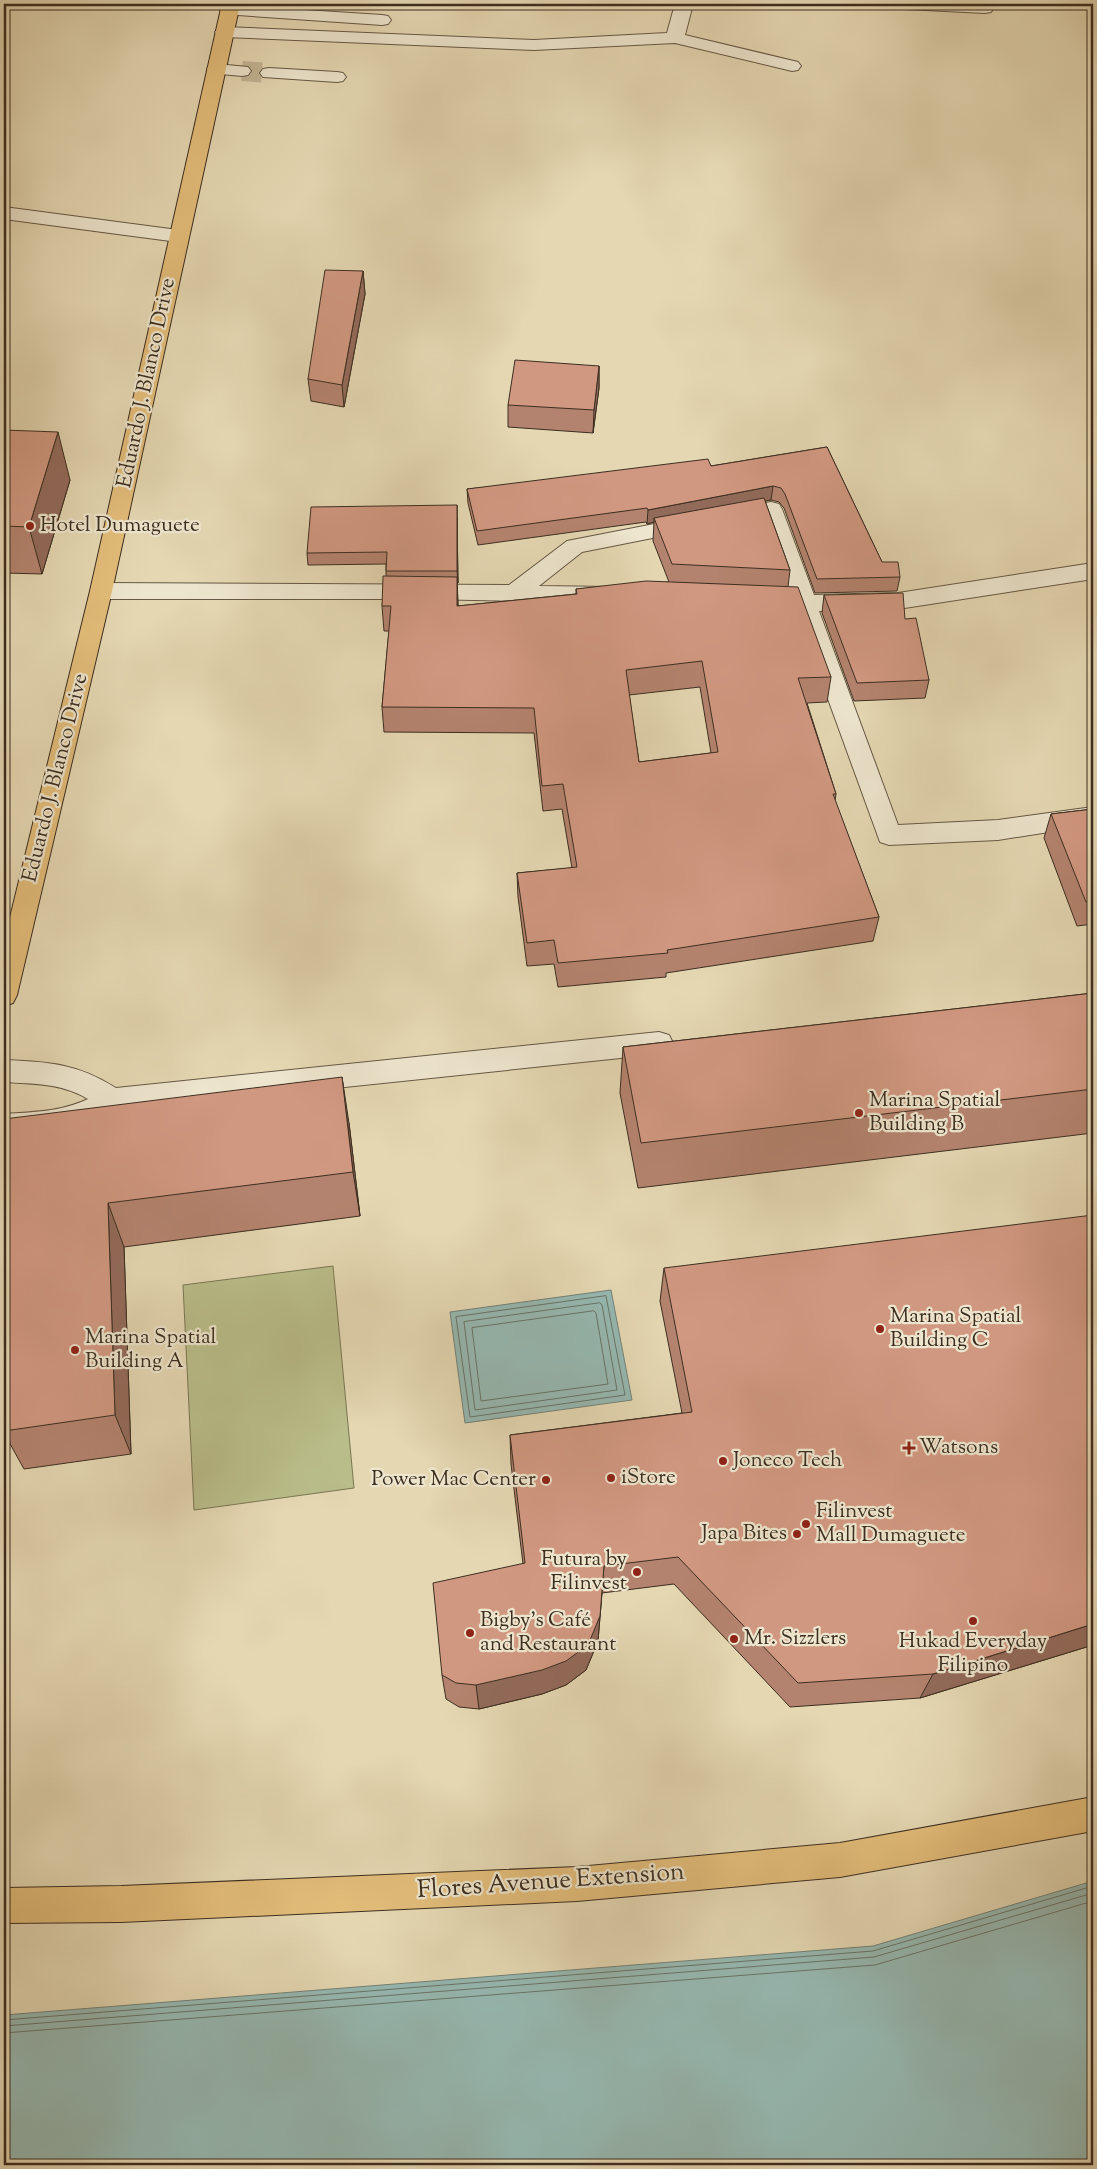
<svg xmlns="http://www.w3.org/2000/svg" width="1097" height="2169" font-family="'Sorts Mill Goudy',serif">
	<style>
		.green { fill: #b9bd89; stroke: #7a7654 }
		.water { fill: #96b8b1; stroke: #728177 }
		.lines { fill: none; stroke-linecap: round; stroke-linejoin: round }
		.shore { stroke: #697368; stroke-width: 1 }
		.minor-tunnel { stroke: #c2b595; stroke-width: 20; stroke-dasharray: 20 10; stroke-linecap: butt }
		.minor-casing { stroke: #665844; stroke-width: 2 }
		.major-casing { stroke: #3c2e20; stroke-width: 2 }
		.minor { fill: #ede5cd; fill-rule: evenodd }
		.major { fill: #e2bc79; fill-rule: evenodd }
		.wall { fill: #b4836f; stroke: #3c2e20; fill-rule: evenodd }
		.shaded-wall { fill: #926a5a; stroke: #3c2e20 }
		.building { fill: #d19881; stroke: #3c2e20; fill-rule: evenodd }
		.poi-dot { fill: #8f2418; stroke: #ede5cd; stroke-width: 2 }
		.labels { text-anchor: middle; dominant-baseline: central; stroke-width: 4.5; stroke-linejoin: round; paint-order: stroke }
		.street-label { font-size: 21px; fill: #3c2e20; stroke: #ede5cd }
		.poi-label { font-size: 21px; fill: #3c2e20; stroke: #ede5cd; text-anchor: start }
		.near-street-label { font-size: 25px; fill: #3c2e20; stroke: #ede5cd }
	</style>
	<rect width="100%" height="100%" fill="#e4d7b2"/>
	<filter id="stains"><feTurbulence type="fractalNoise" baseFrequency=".004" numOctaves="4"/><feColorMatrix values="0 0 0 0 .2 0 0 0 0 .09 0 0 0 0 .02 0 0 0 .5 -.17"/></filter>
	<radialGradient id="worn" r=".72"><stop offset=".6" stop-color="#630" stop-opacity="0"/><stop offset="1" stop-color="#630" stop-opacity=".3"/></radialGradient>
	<polygon class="green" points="333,1266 354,1488 194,1510 183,1285"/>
	<g class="water">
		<polygon points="611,1290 632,1400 465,1423 450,1312"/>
		<polygon points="1093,1881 1093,2165 4,2165 4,2015 873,1946"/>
	</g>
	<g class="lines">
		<g class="shore">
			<polygon points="606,1296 625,1395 470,1417 456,1317"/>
			<polygon points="600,1303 602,1305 617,1390 475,1410 464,1322"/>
			<polygon points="594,1311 596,1313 608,1384 481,1401 472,1328"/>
			<polyline points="4,2020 873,1951 1093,1886"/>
			<polyline points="4,2026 874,1957 1093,1893"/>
			<polyline points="4,2033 875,1965 1093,1901"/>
		</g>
		<polyline class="minor-tunnel" points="242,71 269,73"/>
		<defs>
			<g id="minor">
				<polygon points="675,4 693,4 685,35 798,62 801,66 798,70 792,71 675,43 534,50 224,37 218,36 215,32 218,28 224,27 534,40 667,33"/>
				<polygon points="896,4 989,4 994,8 991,12 985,13 905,9 899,8"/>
				<polygon points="229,5 382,15 388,16 391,20 388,24 382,25 223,14 220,10 223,6"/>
				<polygon points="216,64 248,67 251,71 248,75 242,76 210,73 207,69 210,65"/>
				<polygon points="269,68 337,72 343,73 346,77 343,81 337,82 263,77 260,73 263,69"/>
				<polygon points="4,207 178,230 185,232 188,236 185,240 178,242 4,219"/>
				<polygon points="771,502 779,504 782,509 814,595 898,593 1093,563 1093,579 898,609 819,611 898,825 998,820 1093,807 1093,825 998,840 889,845 880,842 796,611 759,607 756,601 759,595 767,593 790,594 763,518 733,523 725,521 722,516 725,511"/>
				<polygon points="690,517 698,519 701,524 698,529 582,552 539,586 612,587 620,589 623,595 620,601 612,603 425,599 101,599 93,597 90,591 93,585 101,583 509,585 567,541"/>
				<path d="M659,1032L669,1035L673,1043L669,1051L659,1054L116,1111L78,1129L40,1136L4,1138V1114C33,1112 61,1112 88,1099C62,1083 33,1084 4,1082V1060C49,1062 76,1063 116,1088Z"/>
			</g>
			<g id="major">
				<polygon points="222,4 240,4 112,591 17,995 13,1003 4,1006 4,942 90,591"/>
				<polygon points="1093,1797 1093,1831 840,1877 577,1901 121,1922 4,1923 4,1888 121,1886 577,1867 840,1843"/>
			</g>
		</defs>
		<use href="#minor" class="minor-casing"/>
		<use href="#major" class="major-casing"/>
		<use href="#minor" class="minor"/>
		<use href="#major" class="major"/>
	</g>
	<g class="wall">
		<polygon points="363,271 365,294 344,407 311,401 308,379"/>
		<polygon points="599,366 599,388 593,433 508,427 508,405"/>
		<polygon points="4,430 70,480 42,574 4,573"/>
		<path d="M827,447L882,562L900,577L897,591L815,593L784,508L779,502L771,500L765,501L790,570L788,587L831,677L827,702L807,703L836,794L835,801L879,917L873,941L666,973V977L558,987L554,964L527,966L518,897L517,873L572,868L562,809L543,811L534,733L384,732L382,707L389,631H384L382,606L386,576V564L308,565L307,553L457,517L458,583H457L458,606L576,594V589L669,582L653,541L654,522L647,524L646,522L478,545L468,503L467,489L711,466ZM700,687L711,753L639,762L629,695Z"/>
		<polygon points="824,595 905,619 929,680 925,698 854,701 822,613"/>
		<polygon points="1093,809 1093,924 1077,926 1044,838 1051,814"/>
		<polygon points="1093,993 1093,1133 638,1188 620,1093 623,1047"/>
		<polygon points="4,1119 349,1123 360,1216 124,1247 131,1454 24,1469 4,1433"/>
		<polygon points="664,1268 1093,1645 920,1698 790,1707 674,1584 602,1593 598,1641 586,1670 566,1685 542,1694 479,1709 459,1707 446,1699 442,1675 523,1564 511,1464 510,1435 682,1413 660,1301"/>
	</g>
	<g class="shaded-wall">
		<polygon points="363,271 365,294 344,407 342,385"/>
		<polygon points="599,366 599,388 593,433 594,410"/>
		<polygon points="58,432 70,480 42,574 29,527"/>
		<polygon points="773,486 771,500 656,522 654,518 654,522 647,524 648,510"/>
		<polygon points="457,505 457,517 458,583 457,571"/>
		<polygon points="457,577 458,603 458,632 457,606"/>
		<polygon points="342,1077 349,1123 360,1216 353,1172"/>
		<polygon points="108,1203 124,1247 131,1454 115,1415"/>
		<polygon points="604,1566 598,1641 586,1670 566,1685 542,1694 479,1709 476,1685"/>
		<polygon points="1093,1624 1093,1645 920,1698 933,1674"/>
	</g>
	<g class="building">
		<polygon points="325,270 363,271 342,385 308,379"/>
		<polygon points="515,360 599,366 594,410 508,405"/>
		<polygon points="4,430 58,432 29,527 4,526"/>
		<polygon points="827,447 882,562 898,562 900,577 817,579 785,494 781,488 773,486 648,510 647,508 477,531 467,489 708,459 711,466"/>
		<polygon points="764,498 790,570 672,564 654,518"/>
		<polygon points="457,505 457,571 386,571 387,552 307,553 311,507"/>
		<path d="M383,576L457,577V606L577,594L576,589L646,581L798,587L831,677L798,678L836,794H833L879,917L667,950L668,953L558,963L554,940L527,943L517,873L577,867L563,784L542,786L534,708L382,707L391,606H382ZM702,661L718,752L639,762L626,670Z"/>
		<polygon points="903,593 905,619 916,618 929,680 857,683 824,595"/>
		<polygon points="1093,809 1093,901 1086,902 1051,814"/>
		<polygon points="1093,993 1093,1089 641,1143 623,1047"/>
		<polygon points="342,1077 353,1172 108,1203 115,1415 4,1431 4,1119"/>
		<polygon points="1093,1215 1093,1624 933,1674 798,1683 678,1557 604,1566 600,1616 588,1645 566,1661 542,1670 476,1685 456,1683 442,1675 433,1583 525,1563 510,1435 692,1412 664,1268"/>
	</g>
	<g class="poi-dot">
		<circle cx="30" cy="526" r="5"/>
		<circle cx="859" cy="1113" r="5"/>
		<circle cx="880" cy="1329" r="5"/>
		<circle cx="75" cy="1350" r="5"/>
		<path d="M906.5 1440.5h5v5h5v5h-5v5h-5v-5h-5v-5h5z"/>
		<circle cx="723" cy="1461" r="5"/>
		<circle cx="611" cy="1478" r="5"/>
		<circle cx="546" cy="1480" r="5"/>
		<circle cx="806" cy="1524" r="5"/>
		<circle cx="797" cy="1534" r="5"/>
		<circle cx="637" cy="1572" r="5"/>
		<circle cx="973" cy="1621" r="5"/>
		<circle cx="470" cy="1633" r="5"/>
		<circle cx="734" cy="1639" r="5"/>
	</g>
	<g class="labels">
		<g class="street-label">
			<text transform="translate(147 383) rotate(-78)">Eduardo J. Blanco Drive</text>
			<text transform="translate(56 778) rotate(-76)">Eduardo J. Blanco Drive</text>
		</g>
		<g class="poi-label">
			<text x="40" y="526">Hotel Dumaguete</text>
			<text x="869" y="1101">Marina Spatial<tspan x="869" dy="24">Building B</tspan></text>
			<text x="890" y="1317">Marina Spatial<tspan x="890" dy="24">Building C</tspan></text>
			<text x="85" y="1338">Marina Spatial<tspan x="85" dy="24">Building A</tspan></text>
			<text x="919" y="1448">Watsons</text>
			<text x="733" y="1461">Joneco Tech</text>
			<text x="621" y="1478">iStore</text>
			<text x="536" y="1480" text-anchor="end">Power Mac Center</text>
			<text x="816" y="1512">Filinvest<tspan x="816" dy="24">Mall Dumaguete</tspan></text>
			<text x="787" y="1534" text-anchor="end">Japa Bites</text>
			<text x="627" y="1560" text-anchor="end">Futura by<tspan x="627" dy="24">Filinvest</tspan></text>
			<text x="480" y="1621">Bigby's Café<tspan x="480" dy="24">and Restaurant</tspan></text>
			<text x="744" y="1639">Mr. Sizzlers</text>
			<text x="973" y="1642" text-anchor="middle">Hukad Everyday<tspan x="973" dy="24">Filipino</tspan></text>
		</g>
		<g class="near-street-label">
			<text transform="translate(551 1882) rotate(-4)">Flores Avenue Extension</text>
		</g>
	</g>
	<rect width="1097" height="2169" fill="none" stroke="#e4d7b2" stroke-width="20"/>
	<rect x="5" y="5" width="1087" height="2159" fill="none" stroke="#3c2e20" stroke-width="2.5"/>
	<rect x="10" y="10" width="1077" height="2149" fill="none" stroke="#3c2e20"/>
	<rect width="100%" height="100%" filter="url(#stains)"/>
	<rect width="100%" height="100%" fill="url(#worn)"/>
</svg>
